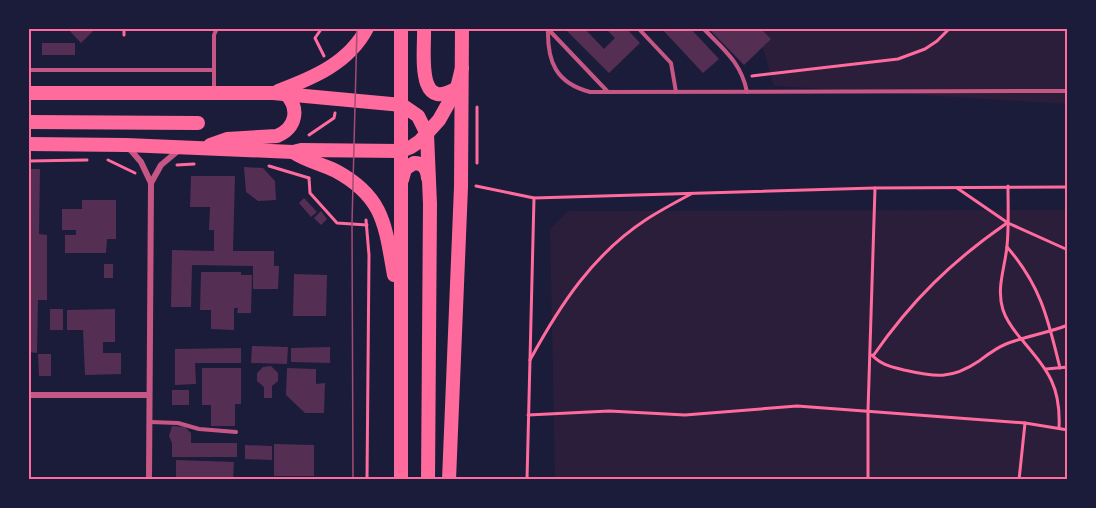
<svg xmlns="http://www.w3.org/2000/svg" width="1096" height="508" font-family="Arial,sans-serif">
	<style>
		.green { fill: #2a1e3b }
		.building { fill: #542f53 }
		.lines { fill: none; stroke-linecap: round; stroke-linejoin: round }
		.path { stroke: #ff6b9d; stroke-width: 3 }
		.service { stroke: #c65784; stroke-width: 4 }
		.minor { stroke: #c65784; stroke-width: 6 }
		.primary { stroke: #ff6b9d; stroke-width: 14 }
		.tram { stroke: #a44b75; stroke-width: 1.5 }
		.neatline { fill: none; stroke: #ff6b9d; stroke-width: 2 }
	</style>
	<rect width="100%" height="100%" fill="#1b1b3a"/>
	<g class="green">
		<polygon points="749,29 1067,29 1067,104 774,86 761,42"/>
		<polygon points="1067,210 1067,479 555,479 550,229 568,211"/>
	</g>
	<g class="building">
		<polygon points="67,28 96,28 81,43"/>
		<polygon points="564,28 584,28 604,49 615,38 605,28 626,28 640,43 609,73"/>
		<polygon points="661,28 690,28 719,59 703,73"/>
		<polygon points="708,28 760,28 771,39 744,65"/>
		<rect x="42" y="43" width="33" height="12"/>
		<polygon points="244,167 263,168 275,181 276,200 258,201 246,192"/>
		<polygon points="28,169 40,169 39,234 47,235 47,300 38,300 37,353 28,352"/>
		<polygon points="191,176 235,176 233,251 274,251 274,266 279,266 278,289 253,289 253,266 192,265 191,307 171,307 172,250 214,251 214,230 209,230 210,207 190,207"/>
		<polygon points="304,198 317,212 311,217 299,203"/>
		<polygon points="82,200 116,200 116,239 107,239 106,253 65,253 65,235 76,235 76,230 62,230 62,209 82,209"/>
		<polygon points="321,211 327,219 321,225 314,218"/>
		<rect x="104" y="264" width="9" height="14"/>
		<polygon points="201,272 241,272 241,275 252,275 251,313 237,313 238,308 234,308 234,330 211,329 211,310 200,310"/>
		<polygon points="294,274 327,275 326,316 293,316"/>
		<rect x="50" y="309" width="13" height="21"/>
		<polygon points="115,309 115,342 103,342 103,353 121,353 121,374 85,375 83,330 67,330 67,310"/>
		<polygon points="252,346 288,347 287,364 251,363"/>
		<polygon points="330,347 330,363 291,362 291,348"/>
		<polygon points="241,348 241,363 195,363 196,384 175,385 175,349"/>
		<polygon points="38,354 51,354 51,376 39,376"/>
		<polygon points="271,366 278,373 278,381 272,386 272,398 264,398 264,387 257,381 257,373 263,367"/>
		<polygon points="202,368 241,368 241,404 235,404 235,426 211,426 211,405 202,405"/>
		<polygon points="287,368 316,369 316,384 325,383 324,413 305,413 286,395"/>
		<rect x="172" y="390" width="17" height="15"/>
		<polygon points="172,426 185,427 191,433 191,443 237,443 237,457 172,457 172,443 169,436"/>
		<polygon points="274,444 314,445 314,476 274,476"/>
		<polygon points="245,445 272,446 272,460 245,459"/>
		<polygon points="176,460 234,462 233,480 176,480"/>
	</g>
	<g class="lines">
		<g class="path">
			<polyline points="124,28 124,35"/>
			<polyline points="322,28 315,38 324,56"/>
			<polyline points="752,76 898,59 925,49 937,41 950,28"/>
			<polyline points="309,135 334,118 335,113"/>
			<polyline points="108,160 135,173"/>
			<polyline points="28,161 87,160"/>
			<polyline points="477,163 477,107"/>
			<polyline points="177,165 194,164"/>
			<polyline points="269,166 309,178"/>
			<polyline points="309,178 310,193 337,223 367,225"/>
			<polyline points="476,186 534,198"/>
			<path d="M1008,186C1008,206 1009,227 1007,246C1005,268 996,288 1003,310C1007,322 1015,332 1023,341C1048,371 1061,386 1059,428"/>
			<polyline points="957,188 1008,223 1068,250"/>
			<polyline points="366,220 369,255 367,480"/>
			<path d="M1007,247C1041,286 1048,319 1060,368"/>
			<path d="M872,355C881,365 892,367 904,370C935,377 951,380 979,361C987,355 996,348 1006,344C1026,336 1048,333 1068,325"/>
			<path d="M873,356C911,301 952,261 1007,223"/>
			<path d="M530,360C560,305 593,254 647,219C661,210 676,202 691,194"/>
			<polyline points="1046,369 1068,367"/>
			<polyline points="528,415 609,411 685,415 797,406 1025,423 1068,430"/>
			<polyline points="527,480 534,198 875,188 1068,187"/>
			<polyline points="868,480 868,411 875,188"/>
			<polyline points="1019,480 1025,423"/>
		</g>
		<g class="service">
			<path d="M548,28C547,62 556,83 590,92L1068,91"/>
			<polyline points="638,28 671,63 676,92"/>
			<path d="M703,28C723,49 741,62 747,92"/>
			<polyline points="548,29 607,91"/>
			<polyline points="28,70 214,70"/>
			<polyline points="214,90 214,35 217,28"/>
			<polyline points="150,422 178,423 199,429 236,432"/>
		</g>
		<g class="minor">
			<polyline points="129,148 141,162 151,183 149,480"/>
			<polyline points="151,183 161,165 179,150"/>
			<polyline points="28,395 149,395"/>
		</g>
		<g class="primary">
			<path d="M424,28C425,51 415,114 457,88"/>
			<path d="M278,91C313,78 349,63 367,28"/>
			<polyline points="28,93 273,93 402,105 418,116 427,134 430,204 428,480"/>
			<polyline points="28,122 198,123"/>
			<polyline points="28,144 126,145 293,152 301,150 401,151 411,147 420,141 439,120 457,88 462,68"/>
			<path d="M210,145L227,139L277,136C296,128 300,109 286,94"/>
			<path d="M293,152C306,161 322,164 336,171C384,197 385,225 394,275"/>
			<path d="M402,180L405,169L414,163C424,163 427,169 428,178"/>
			<polyline points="401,480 401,28"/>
			<polyline points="449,480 461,187 462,28"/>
		</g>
		<polyline class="tram" points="353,480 352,223 357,28"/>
	</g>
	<rect width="1096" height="508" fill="none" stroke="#1b1b3a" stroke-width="60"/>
	<rect x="30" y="30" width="1036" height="448" class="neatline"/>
</svg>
